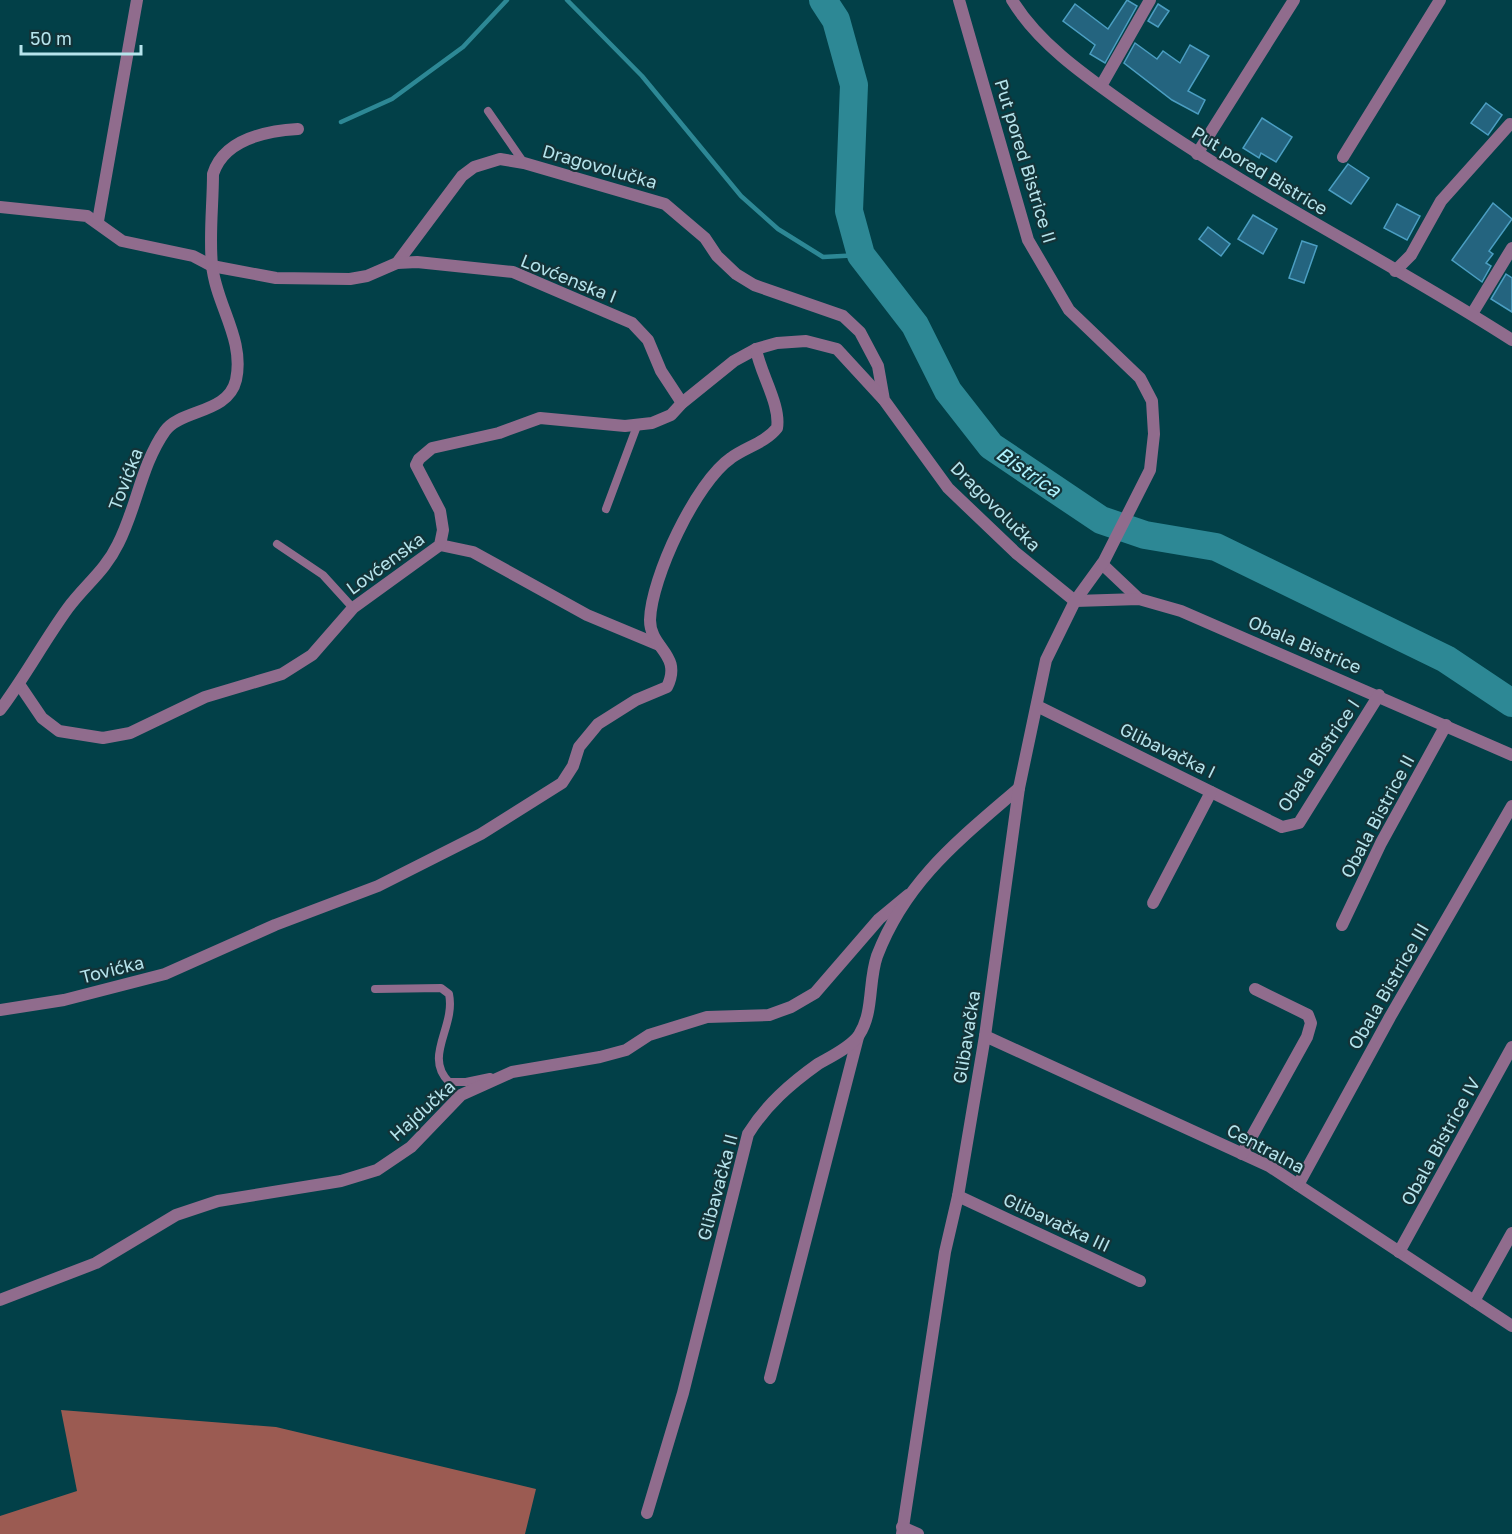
<svg xmlns="http://www.w3.org/2000/svg" width="1512" height="1534" font-family="'Golos Text',sans-serif">
	<style>
		.forest { fill: #9b5b52 }
		.lines { fill: none; stroke-linecap: round; stroke-linejoin: round }
		.stream { stroke: #2d8895; stroke-width: 4.5 }
		.river { stroke: #2d8895; stroke-width: 28 }
		.building { fill: #24647f; stroke: #4b9ec2; stroke-width: 1.5 }
		.service { stroke: #906c8d; stroke-width: 8 }
		.minor { stroke: #906c8d; stroke-width: 12 }
		.tertiary { stroke: #906c8d; stroke-width: 12 }
		.labels { text-anchor: middle; dominant-baseline: central; stroke-width: 4.5; stroke-linejoin: round; paint-order: stroke }
		.street-label { font-size: 18px; fill: #b6e4ec; stroke: #133338 }
		.water-label { font-size: 20px; font-style: italic; fill: #adf1fd; stroke: #133338 }
	</style>
	<rect width="100%" height="100%" fill="#024048"/>
	<polygon class="forest" points="61,1410 276,1427 536,1489 525,1534 0,1534 0,1516 77,1491"/>
	<g class="lines">
		<g class="stream">
			<polyline points="567,0 642,76 741,196 778,229 823,257 861,255"/>
			<polyline points="341,122 392,99 463,47 507,0"/>
		</g>
		<polyline class="river" points="823,0 836,20 854,85 849,211 861,255 915,325 948,391 991,446 1101,520 1145,535 1216,547 1446,659 1512,703"/>
	</g>
	<g class="building">
		<polygon points="1127,0 1137,6 1105,63 1090,54 1095,45 1063,21 1075,4 1108,29"/>
		<polygon points="1158,4 1169,11 1158,27 1148,21"/>
		<polygon points="1135,43 1157,59 1163,51 1180,63 1190,45 1209,56 1188,91 1205,100 1198,114 1172,100 1124,63"/>
		<polygon points="1486,103 1502,115 1488,135 1471,123"/>
		<polygon points="1262,118 1292,137 1276,162 1261,153 1259,158 1243,148"/>
		<polygon points="1348,164 1369,178 1351,204 1329,190"/>
		<polygon points="1493,203 1512,219 1489,251 1493,254 1486,263 1491,266 1482,282 1452,260"/>
		<polygon points="1397,204 1420,216 1407,240 1384,228"/>
		<polygon points="1253,215 1277,229 1263,254 1238,239"/>
		<polygon points="1208,227 1230,244 1221,256 1199,239"/>
		<polygon points="1302,241 1317,246 1304,283 1289,278"/>
		<polygon points="1506,274 1512,278 1512,312 1491,299"/>
	</g>
	<g class="lines">
		<g class="service">
			<polyline points="488,111 524,163"/>
			<polyline points="606,509 637,426"/>
			<polyline points="277,544 323,575 353,608"/>
			<path d="M375,989L441,988L449,994C456,1027 423,1056 449,1082H466L490,1077"/>
		</g>
		<g class="minor">
			<polyline points="1101,86 1150,0"/>
			<polyline points="1197,154 1294,0"/>
			<polyline points="1343,157 1440,0"/>
			<polyline points="0,207 87,216 122,241 193,256 212,266 276,278 350,279 367,276 397,263 462,176 474,167 500,159 524,163 665,204 705,238 717,256 736,274 754,285 843,316 860,332 878,366 884,400 948,488 1016,553 1075,601"/>
			<polyline points="98,221 137,0"/>
			<polyline points="397,263 417,262 513,272 632,323 648,340 661,371 682,403"/>
			<polyline points="1395,271 1411,255 1441,201 1510,124"/>
			<polyline points="1472,314 1512,248"/>
			<polyline points="440,545 473,552 587,615 659,645"/>
			<polyline points="1102,564 1139,599"/>
			<polyline points="1075,601 1139,599 1181,611 1512,755"/>
			<polyline points="19,684 42,718 59,731 103,738 130,733 205,697 282,674 312,655 353,608 440,545 443,530 440,511 416,465 419,459 432,448 499,433 540,418 625,426 652,423 671,415 682,403 734,361 756,349 777,343 806,341 837,349 883,399"/>
			<polyline points="1037,706 1282,827 1299,823 1379,695"/>
			<path d="M0,710C25,677 44,641 68,608C85,585 105,571 118,544C137,507 141,465 165,431C181,409 228,414 236,380C245,339 216,305 212,265C209,236 213,204 213,174C224,139 265,131 298,129"/>
			<polyline points="1153,903 1211,792"/>
			<polyline points="1342,925 1381,843 1446,725"/>
			<path d="M0,1010L64,1000L165,974L275,925L378,886L481,834L562,783L573,766L579,747L598,724L636,700L667,687C683,654 650,649 650,620C651,578 696,482 731,458C746,447 765,443 777,428C781,405 760,373 756,349"/>
			<polyline points="985,1036 1269,1166 1512,1326"/>
			<polyline points="1242,1154 1307,1037 1311,1023 1308,1015 1255,989"/>
			<polyline points="1298,1185 1390,1017 1512,806"/>
			<polyline points="958,1196 1140,1281"/>
			<polyline points="1399,1252 1512,1047"/>
			<polyline points="0,1300 96,1263 176,1215 218,1201 341,1181 377,1170 411,1147 461,1095 512,1072 600,1057 626,1050 649,1035 707,1017 769,1015 791,1007 815,993 879,919 908,895"/>
			<polyline points="1474,1301 1512,1233"/>
			<polyline points="770,1378 858,1037"/>
			<path d="M647,1513L683,1393L748,1134C766,1105 790,1084 818,1064C830,1057 851,1047 859,1035C874,1012 868,982 877,956C906,880 960,839 1019,788"/>
			<polyline points="902,1527 918,1534"/>
			<polyline points="902,1534 945,1252 958,1196 985,1036 1019,788 1046,660 1075,601 1104,561 1150,470 1154,434 1152,401 1140,378 1069,310 1028,240 959,0"/>
		</g>
		<path class="tertiary" d="M1012,0C1040,46 1090,79 1132,109C1254,195 1388,260 1512,340"/>
	</g>
	<g class="labels">
		<g class="street-label">
			<text transform="translate(1026 161) rotate(73)">Put pored Bistrice II</text>
			<text transform="translate(600 166) rotate(16)">Dragovolučka</text>
			<text transform="translate(1260 170) rotate(31)">Put pored Bistrice</text>
			<text transform="translate(569 278) rotate(22)">Lovćenska I</text>
			<text transform="translate(125 479) rotate(-69)">Tovićka</text>
			<text transform="translate(996 506) rotate(45)">Dragovolučka</text>
			<text transform="translate(385 563) rotate(-36)">Lovćenska</text>
			<text transform="translate(1305 644) rotate(23)">Obala Bistrice</text>
			<text transform="translate(1168 750) rotate(26)">Glibavačka I</text>
			<text transform="translate(1318 755) rotate(-56)">Obala Bistrice I</text>
			<text transform="translate(1377 816) rotate(-62)">Obala Bistrice II</text>
			<text transform="translate(112 969) rotate(-14)">Tovićka</text>
			<text transform="translate(1388 986) rotate(-60)">Obala Bistrice III</text>
			<text transform="translate(966 1037) rotate(-81)">Glibavačka</text>
			<text transform="translate(422 1110) rotate(-42)">Hajdučka</text>
			<text transform="translate(1440 1141) rotate(-61)">Obala Bistrice IV</text>
			<text transform="translate(1266 1148) rotate(28)">Centralna</text>
			<text transform="translate(717 1187) rotate(-75)">Glibavačka II</text>
			<text transform="translate(1057 1222) rotate(25)">Glibavačka III</text>
		</g>
		<g class="water-label">
			<text transform="translate(1029 471) rotate(34)">Bistrica</text>
		</g>
	</g>
	<path d="M21 45v9h120v-9" fill="none" stroke="#b6e4ec" stroke-width="3"/>
	<text x="30" y="45" font-size="18" fill="#b6e4ec" stroke="#133338" stroke-width="4.5" paint-order="stroke">50 m</text>
</svg>
